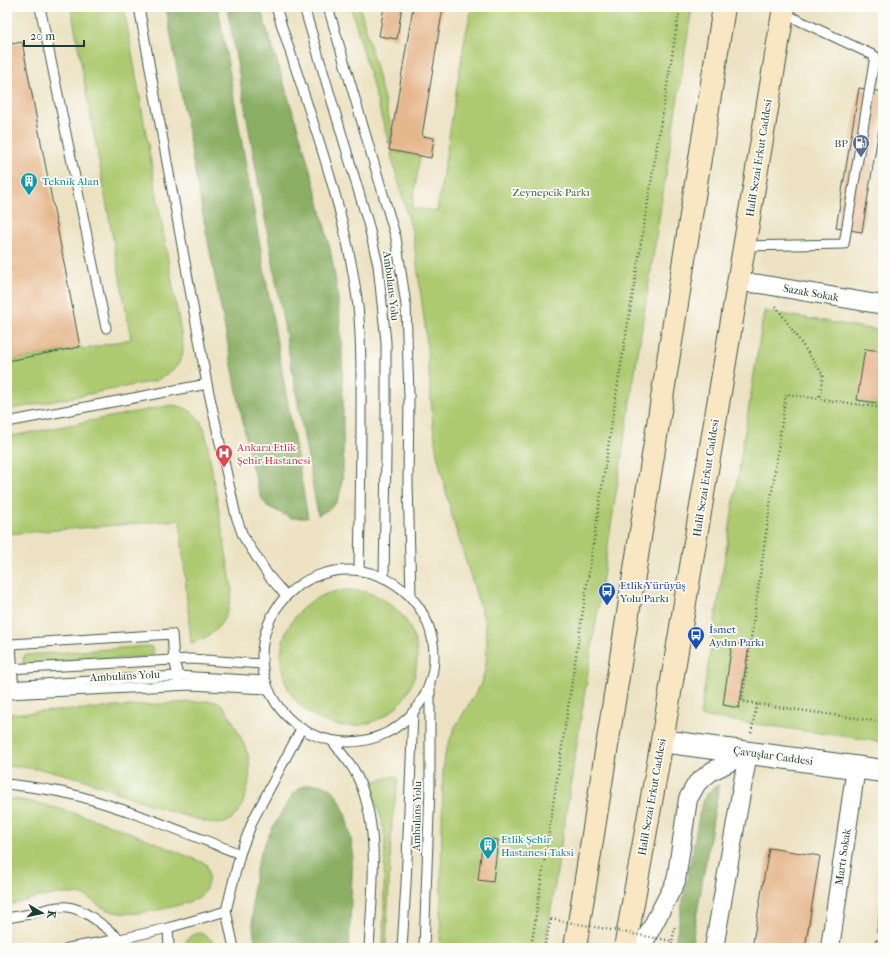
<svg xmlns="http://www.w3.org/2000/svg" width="890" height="955" font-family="'IM FELL French Canon',serif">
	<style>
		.green { fill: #adca71; stroke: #668452 }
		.forest { fill: #8aae63; stroke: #54764c }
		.building { fill: #e6b78d }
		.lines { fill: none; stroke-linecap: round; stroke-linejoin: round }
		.service-casing { stroke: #3e5649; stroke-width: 11 }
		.minor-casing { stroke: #3e5649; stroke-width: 20 }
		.tertiary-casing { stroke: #3e5649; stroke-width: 24 }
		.secondary-casing { stroke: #3e5649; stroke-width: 24 }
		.path { stroke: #3e5649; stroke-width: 2.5; stroke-dasharray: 1 3; stroke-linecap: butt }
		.service { stroke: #fff; stroke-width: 9 }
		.minor { stroke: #fff; stroke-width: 18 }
		.tertiary { stroke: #fff; stroke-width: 22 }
		.secondary { stroke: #f9e7c3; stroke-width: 22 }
		.path-bridge { stroke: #3e5649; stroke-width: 2.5; stroke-dasharray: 1 3; stroke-linecap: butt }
		.labels { text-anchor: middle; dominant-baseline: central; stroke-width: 3.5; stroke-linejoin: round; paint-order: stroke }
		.service-label { font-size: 11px; fill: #4e5e75; stroke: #fdfcf7; text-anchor: end }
		.street-label { font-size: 11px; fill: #1f3d34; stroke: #fdfcf7 }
		.culture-label { font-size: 11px; fill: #0d838f; stroke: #fdfcf7; text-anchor: start }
		.park-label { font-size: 11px; fill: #426043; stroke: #fdfcf7 }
		.health-label { font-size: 11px; fill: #be3a42; stroke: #fdfcf7; text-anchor: start }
		.transit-label { font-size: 11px; fill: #164399; stroke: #fdfcf7; text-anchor: start }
	</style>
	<rect width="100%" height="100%" fill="#fdfcf7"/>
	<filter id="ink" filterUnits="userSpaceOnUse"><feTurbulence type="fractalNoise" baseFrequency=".025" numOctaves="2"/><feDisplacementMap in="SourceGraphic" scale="8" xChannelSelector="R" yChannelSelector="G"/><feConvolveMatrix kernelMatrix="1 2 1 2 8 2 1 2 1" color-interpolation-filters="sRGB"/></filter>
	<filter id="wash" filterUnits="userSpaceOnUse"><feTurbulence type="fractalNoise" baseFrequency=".012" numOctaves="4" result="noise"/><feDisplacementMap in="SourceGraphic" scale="16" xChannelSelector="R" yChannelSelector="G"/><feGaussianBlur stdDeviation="0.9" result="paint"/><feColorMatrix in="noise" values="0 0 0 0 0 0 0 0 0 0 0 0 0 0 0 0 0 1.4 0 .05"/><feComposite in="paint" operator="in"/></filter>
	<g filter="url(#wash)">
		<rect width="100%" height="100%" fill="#ece2c2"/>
		<g class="green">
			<path d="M71,7H124L183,345C183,350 183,357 180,361C175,370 165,376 155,381L7,410V361L80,347L85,349L131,339Z"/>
			<polygon points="351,7 360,7 392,130 389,144"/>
			<polygon points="472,7 692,7 545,948 440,948 443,770 446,750 455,727 482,683 486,664 487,641 485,622 453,520 437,454 433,426 426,334 413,235 391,155 392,151 420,156 412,208 437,211 465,37"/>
			<polygon points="764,311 883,331 883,742 700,716"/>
			<path d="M172,405C190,407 198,415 205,430L232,588C230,616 219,635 191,643L180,520L7,534V437Z"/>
			<circle cx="349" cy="658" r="68"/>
			<polygon points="148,646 152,647 154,652 153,655 148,657 24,664 23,660 24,656 26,655"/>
			<path d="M207,701L219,702C228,708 244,743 248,755C254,773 245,822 220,824C211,824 202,820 193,818C158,809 125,794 90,782C63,772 36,768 7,766V714Z"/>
			<polygon points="394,776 398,778 398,782 392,821 386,948 383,948 385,837 381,818 370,786 372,782"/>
			<path d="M7,799C22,799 37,803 52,807C105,820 156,843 206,864C211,873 209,890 199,897C187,906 135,916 120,913C112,912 104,909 97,904C92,901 88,897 82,895C78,894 74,894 70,894C49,893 27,901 7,905Z"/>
			<path d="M200,933C208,937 213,939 216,948H185C186,937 190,935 200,933Z"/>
		</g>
		<g class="forest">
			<polygon points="166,7 218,7 308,518 291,518 267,506 261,497 251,464 197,184"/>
			<path d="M227,7H260C283,83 310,159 327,236C342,298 343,360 343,423C343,441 346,491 335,504C331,509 324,512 318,515Z"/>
			<path d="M311,784C317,784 324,785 330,788C344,797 351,836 353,852L349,948H256C250,915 250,876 264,845C269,834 275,823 282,812C289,800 296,786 311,784Z"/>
			<path d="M719,785L691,948H674L700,811C705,798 706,791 719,785Z"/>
		</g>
		<g id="blocks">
			<g class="building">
				<polygon points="384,7 402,7 397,39 379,36"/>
				<polygon points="413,7 443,7 422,136 434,138 431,158 389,150"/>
				<polygon points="22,42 80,347 7,361 7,45"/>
				<polygon points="859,88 883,92 883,105 862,232 836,228"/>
				<polygon points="865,349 883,351 883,404 857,400"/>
				<polygon points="732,643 749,646 739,708 723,705"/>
				<polygon points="483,838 498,840 493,882 478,880"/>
				<polygon points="769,848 820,856 805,948 752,948"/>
				<polygon points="882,895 883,895 883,933 877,932"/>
				<polygon points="876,940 883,941 883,948 874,948"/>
			</g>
		</g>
	</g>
	<g filter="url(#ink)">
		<use href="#blocks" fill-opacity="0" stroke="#3e5649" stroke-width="1"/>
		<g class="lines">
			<defs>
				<g id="service">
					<polyline points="40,7 106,328"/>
					<polyline points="139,7 207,384 236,516 243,536 268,575 286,596"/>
					<path d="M276,7C306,106 346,204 358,307C362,344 361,382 361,419C361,469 360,520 359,570"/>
					<polyline points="304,7 368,223 378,265 386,342 386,455 384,578"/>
					<polyline points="328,7 396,238 406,305 409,396 408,482 411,596"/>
					<polyline points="744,246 844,244 875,56 783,13"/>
					<polyline points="7,422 207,384"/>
					<circle cx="348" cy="656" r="86"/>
					<polyline points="8,669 191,659 262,664"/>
					<polyline points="7,686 178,676 266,681"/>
					<polyline points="7,694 191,685 268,689"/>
					<polyline points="14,694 11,644 172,634 174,660 178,676 178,685"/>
					<path d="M333,742C340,752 351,763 356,774C382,827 372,891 369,948"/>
					<path d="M7,784C32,787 58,790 82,797C136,812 188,834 240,854"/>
					<path d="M7,918C17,916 28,915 37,912C47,909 57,906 68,907C88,910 105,928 120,939"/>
					<polyline points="168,928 169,948"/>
					<polyline points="68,948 120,939 168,928 226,911"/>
					<polyline points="234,948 226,911 240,854 253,820 301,729"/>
					<polyline points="402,948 406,884 413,712"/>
					<polyline points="424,948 430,787 430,685"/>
				</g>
				<g id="minor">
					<polyline points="739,282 760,284 883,305"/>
					<polyline points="641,948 676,881 688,799 697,783 712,771 748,753"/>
					<polyline points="714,948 748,753"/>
					<polyline points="830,948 856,767"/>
				</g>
				<polyline id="tertiary" points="662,741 883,771"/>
				<g id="secondary">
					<polyline points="575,948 724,7"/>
					<polyline points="625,948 662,741 784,7"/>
				</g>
			</defs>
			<use href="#service" class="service-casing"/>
			<use href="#minor" class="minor-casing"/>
			<use href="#tertiary" class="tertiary-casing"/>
			<use href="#secondary" class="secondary-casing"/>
			<g class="path">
				<polyline points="776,306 823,375 819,399"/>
				<polyline points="757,704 742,701 786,394 883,408"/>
				<polyline points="751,733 757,704 883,722"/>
				<polyline points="531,948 618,383 680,7"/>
				<polyline points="544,948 551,919"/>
				<polyline points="671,948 675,926"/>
			</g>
			<use href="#service" class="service"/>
			<use href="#minor" class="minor"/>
			<use href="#tertiary" class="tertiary"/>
			<use href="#secondary" class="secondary"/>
			<polyline class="path-bridge" points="551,919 672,941"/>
		</g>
	</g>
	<defs>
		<symbol id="fuel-pin" viewBox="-11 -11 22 30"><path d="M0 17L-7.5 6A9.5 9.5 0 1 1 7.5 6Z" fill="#5c6f8a" stroke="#fdfcf7"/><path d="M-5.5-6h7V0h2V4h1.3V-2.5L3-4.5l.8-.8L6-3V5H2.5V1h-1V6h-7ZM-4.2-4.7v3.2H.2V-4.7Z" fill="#fff"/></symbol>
		<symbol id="building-pin" viewBox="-11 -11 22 30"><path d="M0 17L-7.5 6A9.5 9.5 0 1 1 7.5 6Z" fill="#0f9aa8" stroke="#fdfcf7"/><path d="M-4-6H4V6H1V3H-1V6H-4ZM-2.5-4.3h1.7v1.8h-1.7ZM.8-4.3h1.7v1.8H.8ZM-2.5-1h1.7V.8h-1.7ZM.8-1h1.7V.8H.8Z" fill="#fff"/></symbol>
		<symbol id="hospital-pin" viewBox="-11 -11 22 30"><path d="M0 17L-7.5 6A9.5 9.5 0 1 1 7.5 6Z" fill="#e0444e" stroke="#fdfcf7"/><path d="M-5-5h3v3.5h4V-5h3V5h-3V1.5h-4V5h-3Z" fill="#fff"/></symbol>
		<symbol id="bus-pin" viewBox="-11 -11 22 30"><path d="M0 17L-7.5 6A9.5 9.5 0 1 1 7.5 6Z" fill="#1a4fb4" stroke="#fdfcf7"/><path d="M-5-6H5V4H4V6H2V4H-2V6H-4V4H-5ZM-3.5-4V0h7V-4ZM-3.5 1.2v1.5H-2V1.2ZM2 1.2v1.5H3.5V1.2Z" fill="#fff"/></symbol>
	</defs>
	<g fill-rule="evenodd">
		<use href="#fuel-pin" x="851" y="133" width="20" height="27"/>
		<use href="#building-pin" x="19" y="171" width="20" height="27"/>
		<use href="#hospital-pin" x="214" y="443" width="20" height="27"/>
		<use href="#bus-pin" x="597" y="581" width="20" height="27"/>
		<use href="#bus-pin" x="686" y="625" width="20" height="27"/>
		<use href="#building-pin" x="478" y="835" width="20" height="27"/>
	</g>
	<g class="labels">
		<g class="service-label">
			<text x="848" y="143">BP</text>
		</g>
		<g class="street-label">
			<text transform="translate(759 158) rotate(-81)">Halil Sezai Erkut Caddesi</text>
			<text transform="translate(391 286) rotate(83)">Ambulans Yolu</text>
			<text transform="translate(811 293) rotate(10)">Sazak Sokak</text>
			<text transform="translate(706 478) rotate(-81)">Halil Sezai Erkut Caddesi</text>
			<text transform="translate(125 676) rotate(-3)">Ambulans Yolu</text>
			<text transform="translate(773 756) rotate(8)">Çavuşlar Caddesi</text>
			<text transform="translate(652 797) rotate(-80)">Halil Sezai Erkut Caddesi</text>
			<text transform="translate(417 816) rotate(-89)">Ambulans Yolu</text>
			<text transform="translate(843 857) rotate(-82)">Martı Sokak</text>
		</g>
		<g class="culture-label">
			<text x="42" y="181">Teknik Alan</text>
			<text x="501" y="839">Etlik Şehir<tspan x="501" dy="13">Hastanesi Taksi</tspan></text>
		</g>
		<g class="park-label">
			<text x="551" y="192">Zeynepcik Parkı</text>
		</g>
		<g class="health-label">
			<text x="237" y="447">Ankara Etlik<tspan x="237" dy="13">Şehir Hastanesi</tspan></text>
		</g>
		<g class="transit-label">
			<text x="620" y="585">Etlik Yürüyüş<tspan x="620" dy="13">Yolu Parkı</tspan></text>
			<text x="709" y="629">İsmet<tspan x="709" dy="13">Aydın Parkı</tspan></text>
		</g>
	</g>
	<rect width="890" height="955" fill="none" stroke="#fdfcf7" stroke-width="24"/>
	<g transform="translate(42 913) rotate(99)" stroke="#fdfcf7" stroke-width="3" paint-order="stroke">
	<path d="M0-3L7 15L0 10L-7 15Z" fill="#1f3d34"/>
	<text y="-6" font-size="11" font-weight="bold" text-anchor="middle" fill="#1f3d34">K</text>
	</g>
	<path d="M24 40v6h60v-6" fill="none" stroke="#1f3d34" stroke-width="2"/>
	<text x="30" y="40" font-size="12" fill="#1f3d34" stroke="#fdfcf7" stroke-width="3" paint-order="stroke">20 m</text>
</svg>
